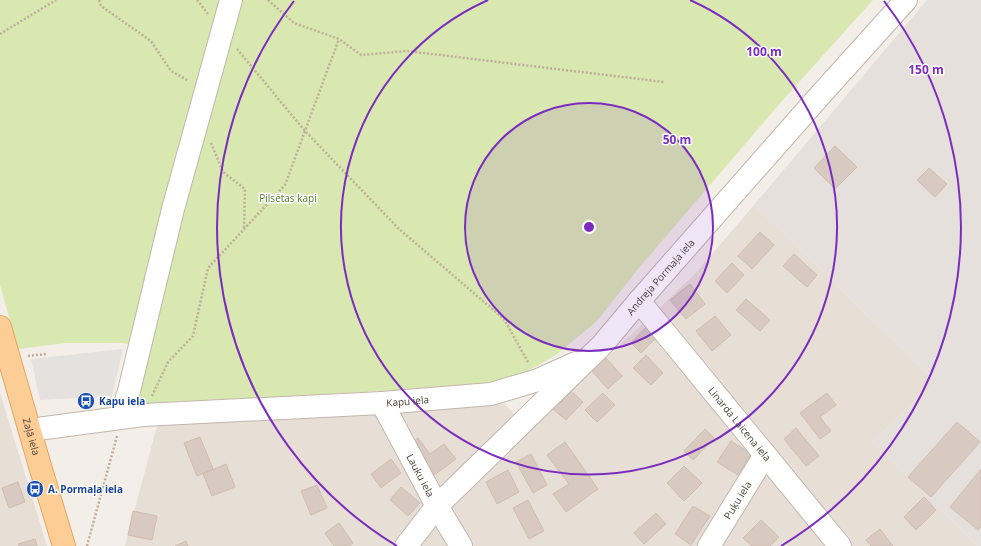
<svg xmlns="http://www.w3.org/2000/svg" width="981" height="546" font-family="'Open Sans',sans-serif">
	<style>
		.residential { fill: #e7ded5 }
		.industrial { fill: #e6e0dc }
		.green { fill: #d9e8b0 }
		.parking { fill: #e5e1df }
		.building { fill: #d8cac0; stroke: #d0bdb0 }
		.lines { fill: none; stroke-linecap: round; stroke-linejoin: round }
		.minor-casing { stroke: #c2b6ad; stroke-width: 24 }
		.major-casing { stroke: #e3a666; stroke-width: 24 }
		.path { stroke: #c1ac9b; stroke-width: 2.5; stroke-dasharray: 2 2; stroke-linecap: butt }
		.minor { stroke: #fff; stroke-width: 22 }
		.major { stroke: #fdcd96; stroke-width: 22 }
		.ring { fill: none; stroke: #7b2cbf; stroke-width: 2 }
		.labels { text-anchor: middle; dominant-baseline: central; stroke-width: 3; stroke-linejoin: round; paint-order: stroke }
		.park-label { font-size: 10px; fill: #567829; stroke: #fff }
		.street-label { font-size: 10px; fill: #473d36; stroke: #fff }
		.transit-label { font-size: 10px; font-weight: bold; fill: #164399; stroke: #fff; text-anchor: start }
		.centre { fill: #7b2cbf; stroke: #fff; stroke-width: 2 }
		.ring-label { font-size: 12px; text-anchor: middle; font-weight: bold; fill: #7b2cbf; stroke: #fff; stroke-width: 3; stroke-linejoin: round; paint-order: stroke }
	</style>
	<rect width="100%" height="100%" fill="#f3eee7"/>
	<g class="residential">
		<polygon points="754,205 936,382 872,442 977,546 125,546 157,426 504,404 531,429 653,314 695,274"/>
		<polygon points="0,393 47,546 0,546"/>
	</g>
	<polygon class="industrial" points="927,0 981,0 981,546 977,546 872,442 936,382 754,205"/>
	<polygon class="green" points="0,0 873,0 782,101 638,269 597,321 556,355 519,376 466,386 134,405 147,346 122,343 66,343 18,349 0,285"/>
	<polygon class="parking" points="123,349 112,396 40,400 31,359"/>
	<g class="building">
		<polygon points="835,146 857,167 835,189 814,168"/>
		<polygon points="929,168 947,184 935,197 917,180"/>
		<polygon points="760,232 774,245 752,269 738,256"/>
		<polygon points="794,254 817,275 807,287 783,266"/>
		<polygon points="732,263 744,275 727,293 715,281"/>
		<polygon points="690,284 705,304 686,319 670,300"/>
		<polygon points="746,299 770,320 760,331 736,310"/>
		<polygon points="715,316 731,335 712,351 696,331"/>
		<polygon points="647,326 656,338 641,353 631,343"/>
		<polygon points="646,355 663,373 651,385 633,368"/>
		<polygon points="605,357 622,376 608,389 591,370"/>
		<polygon points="570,390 583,402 566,420 553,409"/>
		<polygon points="603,393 615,405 597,422 585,410"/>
		<polygon points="827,393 836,405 820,417 831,431 820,439 800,413"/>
		<polygon points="957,422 980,442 931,497 908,477"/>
		<polygon points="796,428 819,456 806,466 784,439"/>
		<polygon points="705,429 714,438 693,460 684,451"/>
		<polygon points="200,437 213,469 197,476 184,443"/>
		<polygon points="418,438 430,454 444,444 456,459 430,478 406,446"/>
		<polygon points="731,441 751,454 738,475 717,462"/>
		<polygon points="565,442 598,489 566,512 553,494 569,484 547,455"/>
		<polygon points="531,454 547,485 533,493 516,462"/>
		<polygon points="391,459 401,473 381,488 371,474"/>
		<polygon points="226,464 235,487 212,496 203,474"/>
		<polygon points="684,466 702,483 684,501 667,483"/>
		<polygon points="981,469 981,527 978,530 950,507"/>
		<polygon points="508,470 519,492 497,504 486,482"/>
		<polygon points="18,482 25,502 9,508 2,488"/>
		<polygon points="317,485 327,508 311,515 301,491"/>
		<polygon points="401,487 420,503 408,516 390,500"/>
		<polygon points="924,497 936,510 916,530 904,517"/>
		<polygon points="528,500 544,531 529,539 513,508"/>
		<polygon points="693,506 710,516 691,545 675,534"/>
		<polygon points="133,511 157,516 152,540 128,535"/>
		<polygon points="656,513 666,524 644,544 634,533"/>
		<polygon points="761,520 779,537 770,546 752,546 743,538"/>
		<polygon points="339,523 353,543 349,546 334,546 325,533"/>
		<polygon points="880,529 893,546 871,546 866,540"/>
		<polygon points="35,539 37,546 19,546 18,544"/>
		<polygon points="186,541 188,546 175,546"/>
	</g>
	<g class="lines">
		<defs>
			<g id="minor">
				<path id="s1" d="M639,301L840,546"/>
				<path id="s2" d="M382,403L437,506L461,546"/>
				<polyline points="122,417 126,401 129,391 173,209 231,0"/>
				<path id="s3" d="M30,430L143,415L382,403L491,394L538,380L576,363"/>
				<path id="s4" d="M406,546L437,506L602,345L639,301L815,101L906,0"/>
				<path id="s5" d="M709,546L765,455"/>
			</g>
			<g id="major">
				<path id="s6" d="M0,327L40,466L64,546"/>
			</g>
		</defs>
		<use href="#minor" class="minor-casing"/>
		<use href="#major" class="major-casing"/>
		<g class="path">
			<polyline points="99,0 101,6 151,41 171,71 189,81"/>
			<polyline points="197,0 208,14"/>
			<polyline points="268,0 294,23 339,39 361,55 407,51 664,82"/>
			<polyline points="0,34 56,0"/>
			<polyline points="237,49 305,131 399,229 504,319 529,364"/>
			<polyline points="211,143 223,172 245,189 244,228"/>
			<polyline points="28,356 46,354"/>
			<polyline points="152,396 168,362 193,336 208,268 285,185 339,39"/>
			<polyline points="87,546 117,436"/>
		</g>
		<use href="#minor" class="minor"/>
		<use href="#major" class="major"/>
	</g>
	<circle cx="589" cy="227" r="124" fill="#7b2cbf" fill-opacity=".12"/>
	<g class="ring">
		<circle cx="589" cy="227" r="124"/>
		<path d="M690 0A248 248 0 1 1 488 0"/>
		<path d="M397 546A372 372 0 0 1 294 1M884 1A372 372 0 0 1 781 546"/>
	</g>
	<defs>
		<symbol id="bus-disc" viewBox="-11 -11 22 22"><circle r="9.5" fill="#1a4fb4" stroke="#fff"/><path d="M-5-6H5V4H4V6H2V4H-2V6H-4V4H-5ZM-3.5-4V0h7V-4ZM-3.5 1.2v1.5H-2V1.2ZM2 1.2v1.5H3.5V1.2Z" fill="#fff"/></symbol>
	</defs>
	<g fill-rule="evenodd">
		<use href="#bus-disc" x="76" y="391" width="20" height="20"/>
		<use href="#bus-disc" x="25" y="479" width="20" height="20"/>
	</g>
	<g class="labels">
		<g class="park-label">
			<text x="288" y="198">Pilsētas kapi</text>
		</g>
		<g class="street-label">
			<text stroke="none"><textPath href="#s4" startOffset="371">Andreja Pormaļa iela</textPath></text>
			<text stroke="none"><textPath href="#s3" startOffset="379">Kapu iela</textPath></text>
			<text stroke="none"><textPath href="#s1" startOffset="159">Linarda Laicena iela</textPath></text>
			<text stroke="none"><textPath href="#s6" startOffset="114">Zaļā iela</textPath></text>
			<text stroke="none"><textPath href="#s2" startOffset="82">Lauku iela</textPath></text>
			<text stroke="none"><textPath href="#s5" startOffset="54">Puķu iela</textPath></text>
		</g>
		<g class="transit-label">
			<text x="99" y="401">Kapu iela</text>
			<text x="48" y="489">A. Pormaļa iela</text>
		</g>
	</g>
	<circle cx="589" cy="227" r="6" class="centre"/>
	<g class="ring-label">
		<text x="764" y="56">100 m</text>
		<text x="926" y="74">150 m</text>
		<text x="677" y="144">50 m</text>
	</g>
</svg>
